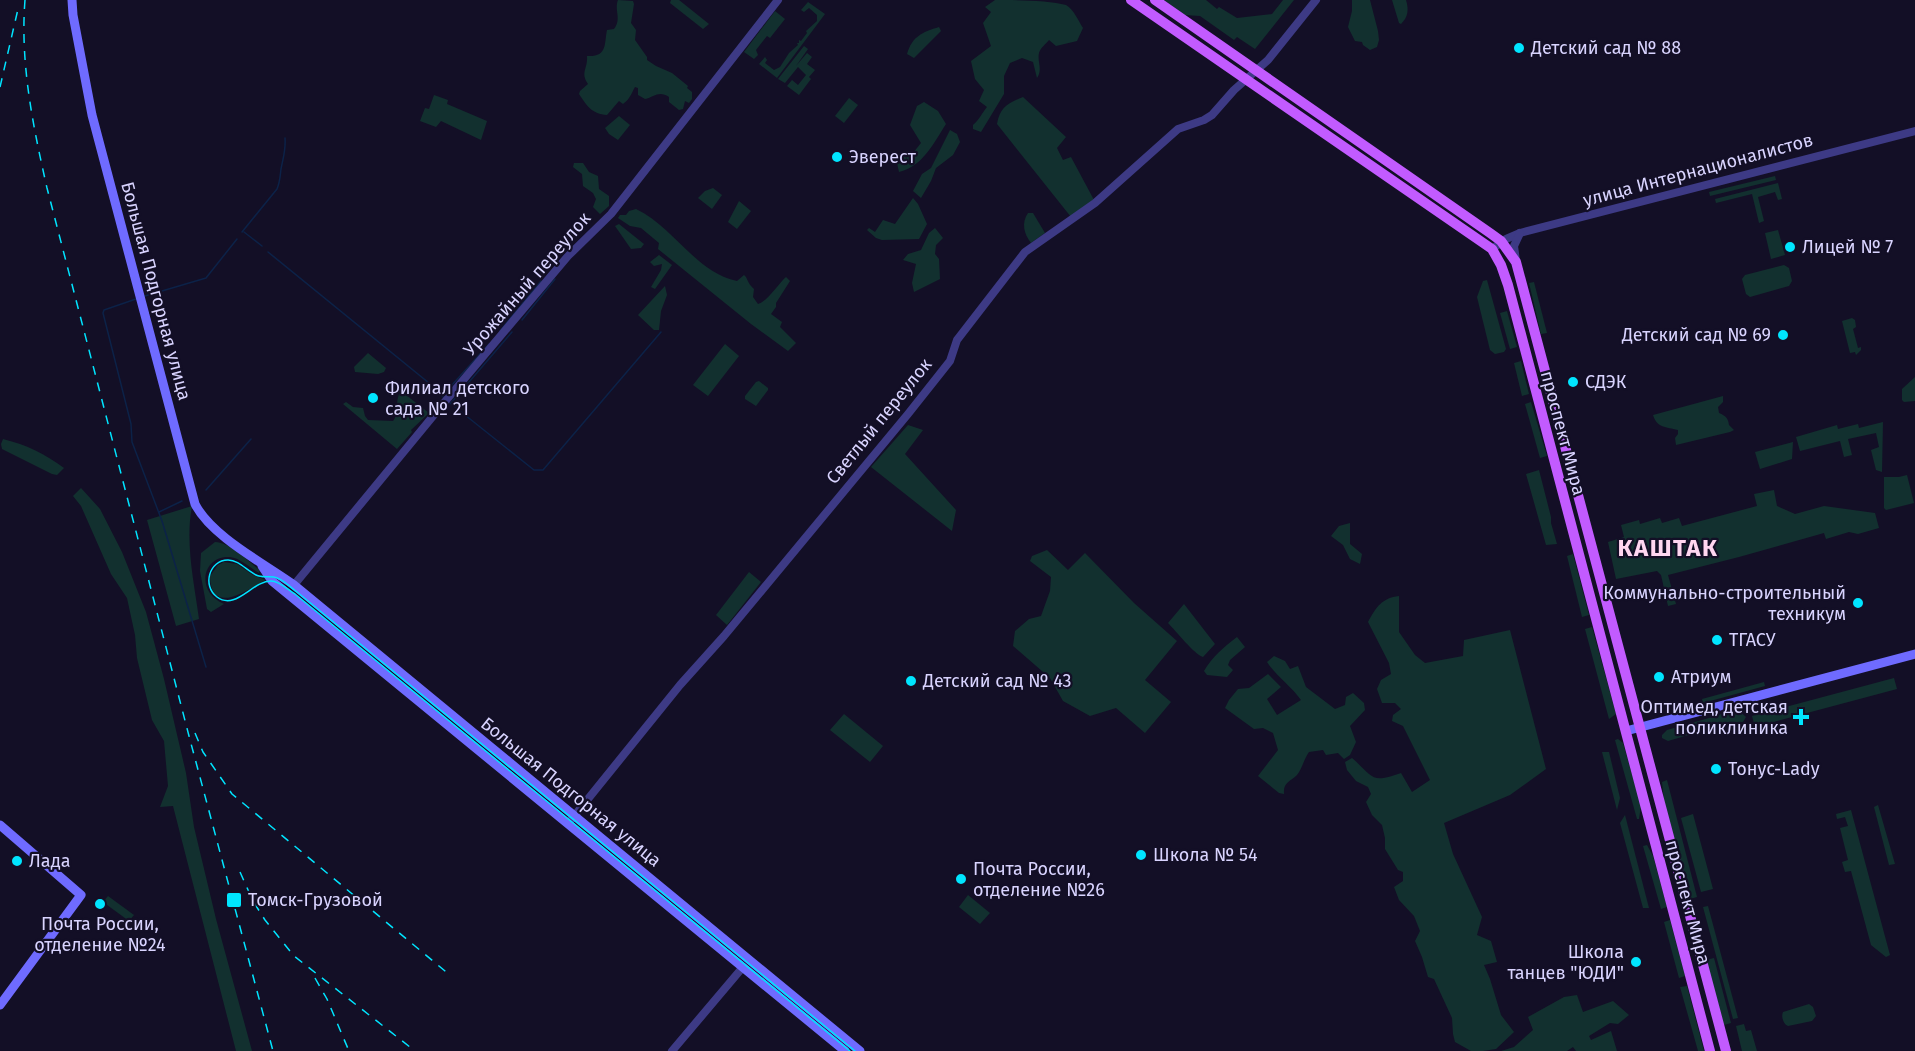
<svg xmlns="http://www.w3.org/2000/svg" width="1915" height="1051" font-family="'Fira Sans',sans-serif">
	<style>
		.green { fill: #12302f }
		.lines { fill: none; stroke-linecap: round; stroke-linejoin: round }
		.stream { stroke: #0c2248; stroke-width: 1.5 }
		.tertiary { stroke: #3d3a85; stroke-width: 8 }
		.secondary { stroke: #6f6bff; stroke-width: 9 }
		.primary { stroke: #c25bff; stroke-width: 10 }
		.tram { stroke: #00e5ff; stroke-width: 1.5 }
		.rail { stroke: #00e5ff; stroke-width: 1.5; stroke-dasharray: 9 8; stroke-linecap: butt }
		.poi-dot { fill: #00e5ff; stroke: #130f26; stroke-width: 2 }
		.labels { text-anchor: middle; dominant-baseline: central; stroke-width: 4.5; stroke-linejoin: round; paint-order: stroke }
		.poi-label { font-size: 18px; fill: #d9d4ff; stroke: #130f26; text-anchor: start }
		.street-label { font-size: 18px; fill: #d9d4ff; stroke: #130f26 }
		.district-label { font-size: 24px; font-weight: bold; letter-spacing: 1.5px; fill: #ffd6f0; stroke: #130f26 }
	</style>
	<rect width="100%" height="100%" fill="#130f26"/>
	<g class="green">
		<path d="M618,0L633,1L634,4L631,23L636,30L635,40L647,57V60L656,66L672,73L688,86L687,88L692,92V99L689,103L685,101L683,109L679,110L669,102V97C659,90 654,97 645,99L638,95V88L635,87C631,94 630,99 623,104L619,101L607,115C592,114 587,106 579,94L580,91L588,84C580,72 588,69 587,56C608,57 604,44 607,30L614,29C622,19 614,10 618,0Z"/>
		<polygon points="671,0 679,0 709,24 703,29 670,3"/>
		<path d="M995,0C1014,0 1050,0 1066,5C1074,10 1078,20 1083,28L1077,41L1056,46L1049,40C1046,44 1040,48 1039,53C1037,62 1043,69 1037,78L1033,62L1022,58L1010,63L1004,76V94L981,132L973,129V125C979,120 982,113 987,107L979,101L984,90L975,79L971,61L991,46L983,23L991,12L985,7Z"/>
		<polygon points="1164,0 1206,0 1217,9 1219,7 1237,18 1272,14 1283,0 1294,0 1255,49 1237,37 1234,40 1200,16 1185,15"/>
		<polygon points="1352,0 1370,0 1378,31 1379,40 1377,47 1370,50 1363,45 1362,42 1355,41 1348,27 1352,11"/>
		<path d="M1392,0H1406C1409,10 1408,17 1401,24L1399,23Z"/>
		<polygon points="808,2 825,14 777,78 759,64 765,57 767,60 765,63 774,70 780,67 789,53 798,45 797,43 799,43 799,40 801,41 807,33 806,31 817,21 817,15 809,8 804,12 801,10"/>
		<polygon points="775,11 785,19 770,38 767,36 756,50 758,55 754,59 744,52"/>
		<path d="M939,27L941,31L914,58L907,54C912,36 923,32 939,27Z"/>
		<polygon points="804,46 808,49 796,66 807,53 812,57 807,64 815,70 809,77 811,79 799,95 787,86 792,80 798,85 806,75 798,67 785,83 778,79"/>
		<polygon points="434,95 448,100 447,104 487,121 481,140 441,121 436,127 420,121 425,108 429,109"/>
		<path d="M1023,97L1066,137L1057,148L1063,160L1071,157L1094,200L1071,217L997,124C1000,107 1008,103 1023,97Z"/>
		<polygon points="849,98 858,105 844,123 835,116"/>
		<path d="M924,102L938,111L946,124C934,143 922,167 899,172L897,163L903,151L913,153L921,143L910,125L917,106Z"/>
		<polygon points="619,116 630,125 618,140 609,134 605,128"/>
		<polygon points="950,130 957,134 960,142 953,155 936,168 931,181 921,198 913,191 922,174 931,168"/>
		<polygon points="574,163 583,163 589,172 598,176 599,189 609,196 609,206 600,214 593,207 596,199 593,193 583,186 582,174 573,167"/>
		<polygon points="1775,176 1776,180 1710,196 1709,192"/>
		<polygon points="1778,183 1782,199 1778,200 1775,192 1758,197 1764,221 1759,223 1752,194 1716,203 1715,199"/>
		<polygon points="713,188 722,195 712,209 698,198 705,191"/>
		<polygon points="913,198 918,204 927,224 919,239 882,240 876,238 867,230 869,228 875,232 883,220 895,224"/>
		<polygon points="739,201 751,211 737,229 728,222"/>
		<path d="M636,209C673,226 695,272 737,281L744,275C748,278 747,283 754,289L753,297L758,304C768,301 778,284 786,277L790,281L776,303V307L771,314L782,322L780,327L796,343L788,351L751,324L658,249L659,243L641,228L630,226L618,218L620,215H626L629,211Z"/>
		<path d="M1028,213H1033L1045,233L1031,243C1024,234 1021,223 1028,213Z"/>
		<polygon points="619,224 644,244 641,248 631,249 615,226"/>
		<polygon points="935,228 943,238 936,245 935,254 939,259 940,279 914,292 912,283 916,264 903,260 908,254 921,250 929,233"/>
		<polygon points="1778,230 1785,255 1771,259 1765,233"/>
		<polygon points="659,255 672,265 655,289 651,287 661,270 662,264 654,266 650,262"/>
		<polygon points="1784,265 1789,268 1792,281 1789,286 1750,297 1746,294 1742,279 1745,275"/>
		<polygon points="1487,280 1506,349 1504,352 1495,354 1490,350 1477,297 1483,281"/>
		<polygon points="1534,282 1547,333 1541,334 1529,283"/>
		<polygon points="665,286 667,295 661,311 659,330 654,330 638,315"/>
		<polygon points="1507,311 1517,347 1510,349 1500,313"/>
		<polygon points="1852,318 1855,320 1856,327 1853,329 1858,348 1861,347 1861,350 1856,355 1855,352 1850,353 1842,321"/>
		<polygon points="725,344 739,356 708,396 693,385"/>
		<polygon points="368,353 386,368 384,372 378,374 355,372 354,367"/>
		<polygon points="1521,361 1529,394 1522,396 1514,363"/>
		<polygon points="1915,377 1915,401 1904,402 1902,400 1902,389"/>
		<polygon points="759,381 768,388 768,390 756,406 745,399 745,396 756,382"/>
		<path d="M401,391L429,413L411,430L412,432L397,449L343,404L346,402L353,407L363,408L365,416L368,420L393,421C400,413 394,400 401,391Z"/>
		<path d="M1723,396V402L1718,407L1719,413C1726,416 1728,418 1729,425L1734,430L1730,432L1676,445L1675,438L1678,434V430C1666,427 1657,428 1653,415Z"/>
		<polygon points="1531,402 1547,456 1540,458 1525,404"/>
		<polygon points="1883,422 1882,472 1876,470 1871,450 1879,447 1876,433 1848,439 1852,455 1844,457 1840,441 1800,451 1796,437 1837,425 1838,429 1858,424 1859,428"/>
		<polygon points="908,425 923,430 905,454 956,510 952,531 871,467"/>
		<path d="M3,439C27,445 45,454 64,468L57,475L52,474L2,449L1,444Z"/>
		<polygon points="1793,442 1792,459 1760,469 1755,452"/>
		<polygon points="1539,470 1551,517 1551,523 1557,544 1546,545 1526,474"/>
		<polygon points="1907,475 1914,503 1886,510 1884,508 1884,477 1899,477"/>
		<polygon points="81,488 100,509 122,552 146,612 164,679 186,773 194,827 216,919 252,1051 236,1051 173,806 160,807 168,786 164,741 152,720 137,658 135,635 127,598 111,574 81,506 73,496"/>
		<polygon points="1774,490 1777,506 1795,514 1824,506 1875,513 1879,528 1858,534 1849,532 1826,539 1824,533 1739,557 1668,575 1676,604 1668,606 1661,575 1657,571 1616,579 1608,542 1624,537 1621,525 1639,520 1640,524 1660,518 1662,523 1679,518 1682,526 1757,506 1754,494"/>
		<path d="M192,506C185,543 194,582 199,619L176,626L147,520Z"/>
		<polygon points="1350,523 1350,544 1362,554 1360,564 1350,559 1343,545 1331,536 1339,526"/>
		<path d="M215,542C232,543 247,561 260,570L259,573C250,568 240,558 230,557C202,555 195,592 224,604L211,612L207,609L200,571L201,553Z"/>
		<polygon points="1047,550 1068,570 1085,553 1134,603 1177,641 1145,680 1171,702 1145,733 1116,708 1090,716 1063,701 1050,678 1013,646 1015,631 1029,619 1041,616 1050,591 1051,577 1030,561 1032,556"/>
		<polygon points="1573,554 1589,615 1582,617 1567,556"/>
		<path d="M224,562L237,564L253,575L266,580C249,588 211,618 210,576L218,565Z"/>
		<polygon points="749,572 761,582 727,625 716,615"/>
		<path d="M1399,596V632L1415,655L1425,663L1463,656L1464,640L1510,630L1546,769L1510,795L1444,823L1453,854L1482,917L1477,935L1491,941L1497,962L1484,965L1490,979L1501,1015L1514,1032L1496,1049L1483,1051H1471L1455,1042L1453,1034L1452,1018L1434,979L1428,977L1422,957L1415,941L1420,931L1414,916L1399,900L1394,887L1403,881V872L1398,870L1385,849V838L1382,825L1372,815L1366,802L1371,794L1368,787L1356,781L1347,770L1345,762L1352,758C1374,777 1370,784 1401,773L1412,792L1430,780L1403,726L1392,721L1393,715L1401,709L1395,703H1382L1377,689L1381,680L1391,674L1389,663L1368,622C1376,607 1382,598 1399,596Z"/>
		<path d="M1184,604L1215,644L1203,657C1195,655 1175,630 1168,623Z"/>
		<polygon points="1592,627 1616,714 1609,719 1585,629"/>
		<path d="M1237,637L1245,647L1230,660L1228,665L1233,670L1227,677L1207,675L1204,671C1212,657 1224,647 1237,637Z"/>
		<path d="M1274,656L1285,661L1290,669L1298,666L1306,687L1335,709L1345,705L1346,697L1353,693L1364,703L1365,710L1350,726L1356,742L1350,755L1344,759L1338,753L1326,755L1323,750L1309,752C1304,759 1302,769 1297,775C1290,782 1283,782 1284,794L1279,793L1258,776L1278,750L1273,733L1263,728L1254,729L1225,708L1229,700L1238,689L1249,688L1268,674L1281,687L1267,699L1277,715L1301,700C1291,686 1276,676 1267,662Z"/>
		<polygon points="1894,678 1897,689 1755,727 1752,716"/>
		<polygon points="1764,682 1765,686 1703,703 1702,699"/>
		<polygon points="1732,710 1739,711 1746,717 1743,722 1725,725 1720,723 1716,727 1668,741 1662,738 1662,735 1667,730 1716,716"/>
		<polygon points="844,714 883,746 870,762 830,730"/>
		<polygon points="1618,739 1623,743 1641,806 1639,819 1637,819 1615,740"/>
		<polygon points="1602,752 1609,752 1620,798 1617,810"/>
		<polygon points="1667,780 1697,897 1690,899 1664,801 1662,782"/>
		<polygon points="1878,805 1895,864 1889,865 1874,807"/>
		<polygon points="1851,810 1890,955 1886,957 1871,945 1851,871 1845,872 1842,862 1848,860 1840,828 1848,826 1845,817 1837,819 1836,814"/>
		<polygon points="1693,814 1713,889 1701,892 1681,818"/>
		<polygon points="1625,815 1649,908 1643,908 1620,823"/>
		<polygon points="1647,845 1653,856 1667,907 1661,909 1643,846"/>
		<polygon points="968,895 990,913 980,924 959,907"/>
		<polygon points="108,896 134,915 129,921 103,902"/>
		<polygon points="1708,906 1738,1018 1733,1019 1703,907"/>
		<polygon points="1670,920 1685,976 1679,978 1664,922"/>
		<polygon points="1714,958 1731,1023 1724,1025 1706,960"/>
		<polygon points="1687,986 1704,1051 1698,1051 1680,987"/>
		<polygon points="1577,995 1583,1012 1613,1001 1629,1015 1618,1024 1610,1023 1589,1036 1591,1040 1611,1031 1617,1051 1576,1051 1573,1047 1567,1051 1501,1051 1514,1047 1533,1030 1528,1017 1564,997"/>
		<path d="M1809,1004L1813,1007L1816,1016L1812,1021L1788,1026C1783,1024 1781,1016 1783,1012Z"/>
		<polygon points="1744,1024 1746,1031 1751,1030 1757,1051 1742,1051 1736,1026"/>
	</g>
	<g class="lines">
		<g class="stream">
			<path d="M242,232L277,189C280,182 280,177 281,169C283,158 286,150 285,138"/>
			<polyline points="244,232 262,246"/>
			<polyline points="268,252 440,392 443,397"/>
			<polyline points="145,296 206,278 237,239"/>
			<polyline points="136,299 104,310 103,313 131,424 132,442 162,521 206,667"/>
			<polyline points="522,320 555,279"/>
			<polyline points="500,331 541,281"/>
			<polyline points="442,396 489,344"/>
			<polyline points="450,403 534,470 543,470 661,332"/>
			<polyline points="451,403 512,332"/>
			<polyline points="206,490 251,439"/>
			<polyline points="159,512 182,501"/>
		</g>
		<g class="tertiary">
			<polyline points="1492,249 1506,239 1520,233 1915,131"/>
			<polyline points="1516,261 1514,246 1520,233"/>
			<polyline points="294,585 443,404 568,256 611,214 778,0"/>
			<polyline points="571,820 680,685 724,636 908,414 950,361 957,340 1025,252 1095,203 1178,129 1204,120 1212,115 1234,90 1268,60 1316,0"/>
			<polyline points="672,1051 743,967"/>
		</g>
		<g class="secondary">
			<path d="M72,0L73,15L92,115L195,504C211,536 265,564 294,585L860,1051"/>
			<polyline points="262,566 272,581 845,1051"/>
			<polyline points="1626,731 1915,654"/>
			<polyline points="0,825 81,895 0,1005"/>
		</g>
		<g class="primary">
			<polyline points="1131,0 1492,249 1501,265 1508,285 1710,1051"/>
			<polyline points="1155,0 1490,233 1501,241 1516,262 1726,1051"/>
		</g>
		<path class="tram" d="M850,1051L295,594C288,590 280,581 271,581C252,581 236,611 217,597C202,586 209,560 228,560C239,560 246,570 256,575C262,578 268,576 274,577C282,578 290,587 297,592L855,1051"/>
		<g class="rail">
			<path d="M25,0C20,64 33,126 47,188L189,736L273,1051"/>
			<polyline points="0,87 18,9"/>
			<polyline points="195,733 203,752 232,794 451,976"/>
			<polyline points="240,872 253,901 265,920 294,956 415,1051"/>
			<polyline points="315,978 327,999 349,1051"/>
		</g>
	</g>
	<g class="poi-dot">
		<circle cx="1519" cy="48" r="6"/>
		<circle cx="837" cy="157" r="6"/>
		<circle cx="1790" cy="247" r="6"/>
		<circle cx="1783" cy="335" r="6"/>
		<circle cx="1573" cy="382" r="6"/>
		<circle cx="373" cy="398" r="6"/>
		<circle cx="1858" cy="603" r="6"/>
		<circle cx="1717" cy="640" r="6"/>
		<circle cx="1659" cy="677" r="6"/>
		<circle cx="911" cy="681" r="6"/>
		<path d="M1798 708h6v6h6v6h-6v6h-6v-6h-6v-6h6z"/>
		<circle cx="1716" cy="769" r="6"/>
		<circle cx="1141" cy="855" r="6"/>
		<circle cx="17" cy="861" r="6"/>
		<circle cx="961" cy="879" r="6"/>
		<rect x="226" y="892" width="16" height="16" rx="3"/>
		<circle cx="100" cy="904" r="6"/>
		<circle cx="1636" cy="962" r="6"/>
	</g>
	<g class="labels">
		<g class="poi-label">
			<text x="1531" y="48">Детский сад № 88</text>
			<text x="849" y="157">Эверест</text>
			<text x="1802" y="247">Лицей № 7</text>
			<text x="1771" y="335" text-anchor="end">Детский сад № 69</text>
			<text x="1585" y="382">СДЭК</text>
			<text x="385" y="388">Филиал детского<tspan x="385" dy="21">сада № 21</tspan></text>
			<text x="1846" y="593" text-anchor="end">Коммунально-строительный<tspan x="1846" dy="21">техникум</tspan></text>
			<text x="1729" y="640">ТГАСУ</text>
			<text x="1671" y="677">Атриум</text>
			<text x="923" y="681">Детский сад № 43</text>
			<text x="1788" y="707" text-anchor="end">Оптимед, детская<tspan x="1788" dy="21">поликлиника</tspan></text>
			<text x="1728" y="769">Тонус-Lady</text>
			<text x="1153" y="855">Школа № 54</text>
			<text x="29" y="861">Лада</text>
			<text x="973" y="869">Почта России,<tspan x="973" dy="21">отделение №26</tspan></text>
			<text x="248" y="900">Томск-Грузовой</text>
			<text x="100" y="924" text-anchor="middle">Почта России,<tspan x="100" dy="21">отделение №24</tspan></text>
			<text x="1624" y="952" text-anchor="end">Школа<tspan x="1624" dy="21">танцев "ЮДИ"</tspan></text>
		</g>
		<g class="street-label">
			<text transform="translate(1698 170) rotate(-15)">улица Интернационалистов</text>
			<text transform="translate(527 284) rotate(-49)">Урожайный переулок</text>
			<text transform="translate(156 291) rotate(75)">Большая Подгорная улица</text>
			<text transform="translate(879 421) rotate(-51)">Светлый переулок</text>
			<text transform="translate(1563 433) rotate(75)">проспект Мира</text>
			<text transform="translate(571 792) rotate(39)">Большая Подгорная улица</text>
			<text transform="translate(1688 902) rotate(75)">проспект Мира</text>
		</g>
		<g class="district-label">
			<text x="1668" y="548">КАШТАК</text>
		</g>
	</g>
</svg>
